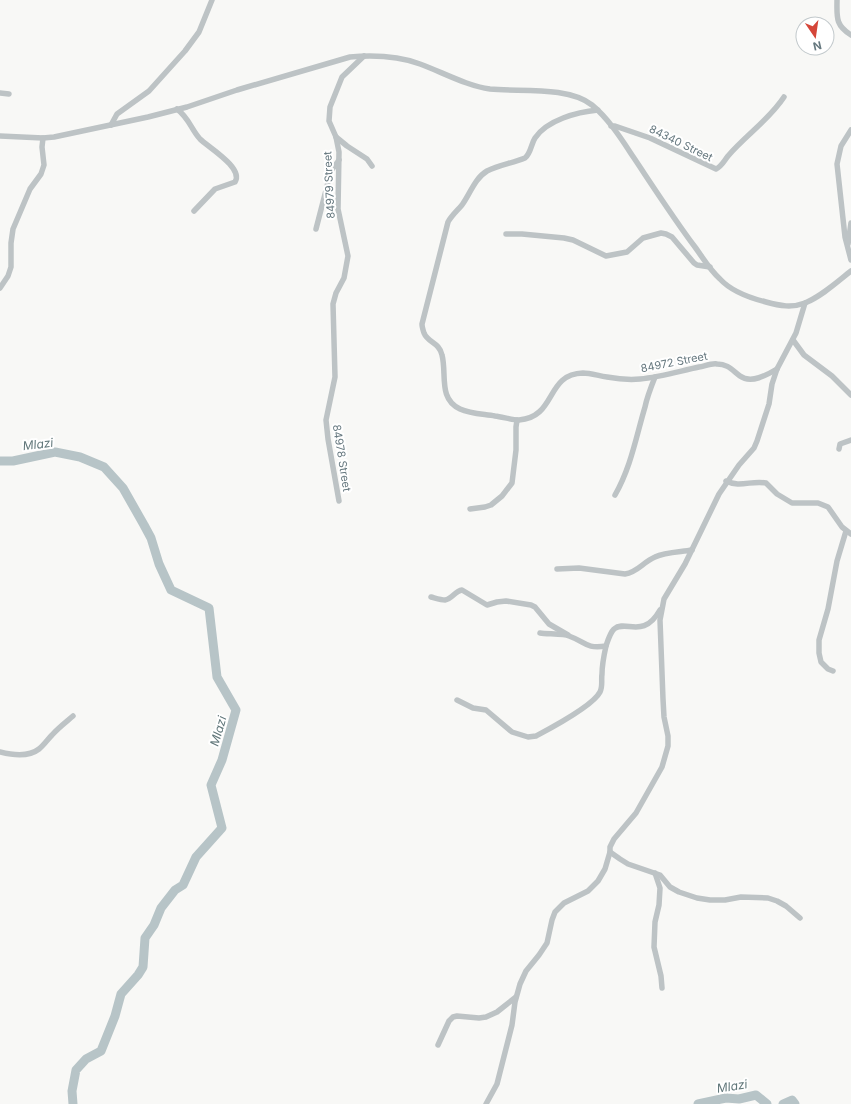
<svg xmlns="http://www.w3.org/2000/svg" width="851" height="1104" font-family="Inter,sans-serif">
	<style>
		.lines { fill: none; stroke-linecap: round; stroke-linejoin: round }
		.river { stroke: #b7c4c7; stroke-width: 9 }
		.minor { stroke: #bdc3c5; stroke-width: 5.5 }
		.labels { text-anchor: middle; dominant-baseline: central; stroke-width: 4; stroke-linejoin: round; paint-order: stroke }
		.street-label { font-size: 11px; fill: #66787f; stroke: #fff }
		.water-label { font-size: 12px; font-style: italic; fill: #607679; stroke: #fff }
	</style>
	<rect width="100%" height="100%" fill="#f8f8f6"/>
	<g class="lines">
		<g class="river">
			<polyline points="0,461 13,461 55,452 80,457 104,467 123,488 144,525 151,538 159,564 171,590 209,608 217,677 236,710 222,760 211,785 222,828 196,857 183,885 175,890 161,908 154,925 145,938 143,967 138,975 121,994 115,1016 101,1051 86,1059 76,1070 72,1091 73,1104"/>
			<polyline points="698,1104 726,1098 739,1099 756,1095 767,1104"/>
			<polyline points="783,1104 792,1100 795,1104"/>
		</g>
		<g class="minor">
			<path d="M837,0C837,17 835,25 851,35"/>
			<polyline points="0,93 9,94"/>
			<path d="M177,109C189,118 191,129 200,139C208,147 244,168 235,182L215,189L194,211"/>
			<path d="M598,110C577,112 547,120 535,138C531,144 531,153 525,158C513,163 499,165 487,171C475,178 470,194 462,205C457,211 452,215 448,222L422,324C422,327 423,330 424,333C428,343 439,342 442,355C447,374 438,399 460,409C471,414 484,414 495,416C503,417 512,420 519,420C557,417 545,374 583,373C591,373 599,376 607,377C618,379 629,380 640,379C660,377 680,371 699,367C705,366 712,363 717,364C728,364 732,370 740,376C751,384 767,375 777,369"/>
			<polyline points="111,125 117,114 149,91 185,51 199,32 212,0"/>
			<path d="M611,126H615L650,138L716,169C722,166 724,161 728,156C746,135 769,120 784,97"/>
			<polyline points="851,130 841,146 837,164 845,237 851,260"/>
			<path d="M0,136L43,138L54,137L148,117L187,107L237,90L350,57C373,55 398,56 420,64C442,72 467,86 490,89C520,92 568,86 592,105C609,119 622,140 634,158C654,188 674,219 695,247C703,258 710,270 720,279C731,291 750,298 766,302C780,306 792,308 805,303C822,296 837,282 851,271"/>
			<polyline points="336,137 347,146 367,159 372,166"/>
			<polyline points="316,229 331,171 339,160"/>
			<polyline points="506,234 522,234 564,238 573,240 606,256 627,252 643,238 661,233 666,234 672,237 694,263 697,265 710,267"/>
			<polyline points="848,244 851,223"/>
			<polyline points="0,288 8,276 11,267 11,243 13,229 30,189 41,174 44,165 42,147 43,138"/>
			<polyline points="793,340 804,355 832,376 851,395"/>
			<polyline points="839,449 840,444 851,440"/>
			<path d="M726,481C740,488 752,480 766,483L777,494L792,503H818L828,507L842,527L851,534"/>
			<path d="M615,495C631,467 636,437 645,407C647,397 651,387 655,377"/>
			<polyline points="339,501 328,439 326,420 335,377 333,304 336,293 344,278 348,256 338,209 339,152 336,137 329,121 330,107 342,77 364,56"/>
			<polyline points="470,509 485,507 491,505 502,496 512,483 516,450 516,427 517,420"/>
			<path d="M557,569L579,568L625,574C638,572 643,562 655,557C665,552 680,552 692,550"/>
			<path d="M431,597C435,598 441,600 445,600C452,599 455,591 462,590L487,605L497,602L506,601L531,605L535,607L549,624L568,635"/>
			<path d="M540,633C547,634 566,634 569,636C586,642 585,649 606,646C608,640 610,633 614,629C626,619 643,640 660,610"/>
			<polyline points="833,671 828,669 821,662 819,653 819,640 828,609 837,561 846,531"/>
			<path d="M457,700L473,708L486,710L512,732L528,737L536,736C551,728 593,706 600,692C603,686 601,680 602,674C602,664 604,655 606,646"/>
			<path d="M0,752C12,755 29,757 39,749C44,745 48,739 52,735C58,728 66,722 73,716"/>
			<polyline points="610,852 620,859 628,864 660,875 670,887 679,892 697,898 710,900 725,900 741,897 768,898 777,901 786,906 800,918"/>
			<polyline points="655,873 660,888 659,905 655,922 654,947 661,976 662,988"/>
			<polyline points="438,1045 449,1021 453,1017 457,1016 479,1018 486,1017 497,1012 516,997"/>
			<polyline points="486,1104 497,1084 512,1025 515,1002 520,984 526,971 539,955 547,943 552,920 555,912 564,903 588,891 598,881 605,869 610,852 610,847 614,839 636,813 662,767 668,746 668,736 664,717 663,699 660,620 664,599 685,564 719,494 739,465 754,448 757,441 769,404 772,384 777,369 796,333 805,303"/>
		</g>
	</g>
	<g class="labels">
		<g class="street-label">
			<text transform="translate(681 143) rotate(26)">84340 Street</text>
			<text transform="translate(329 185) rotate(-93)">84979 Street</text>
			<text transform="translate(674 362) rotate(-11)">84972 Street</text>
			<text transform="translate(342 458) rotate(81)">84978 Street</text>
		</g>
		<g class="water-label">
			<text transform="translate(38 444) rotate(-7)">Mlazi</text>
			<text transform="translate(218 731) rotate(-74)">Mlazi</text>
			<text transform="translate(732 1086) rotate(-9)">Mlazi</text>
		</g>
	</g>
	<g transform="translate(815 36) rotate(167)"><circle r="19" fill="#ffffff" stroke="#c2c9cc"/>
	<path d="M0-3L7 15L0 10L-7 15Z" fill="#d54639"/>
	<text y="-6" font-size="11" font-weight="bold" text-anchor="middle" fill="#66787f">N</text>
	</g>
</svg>
